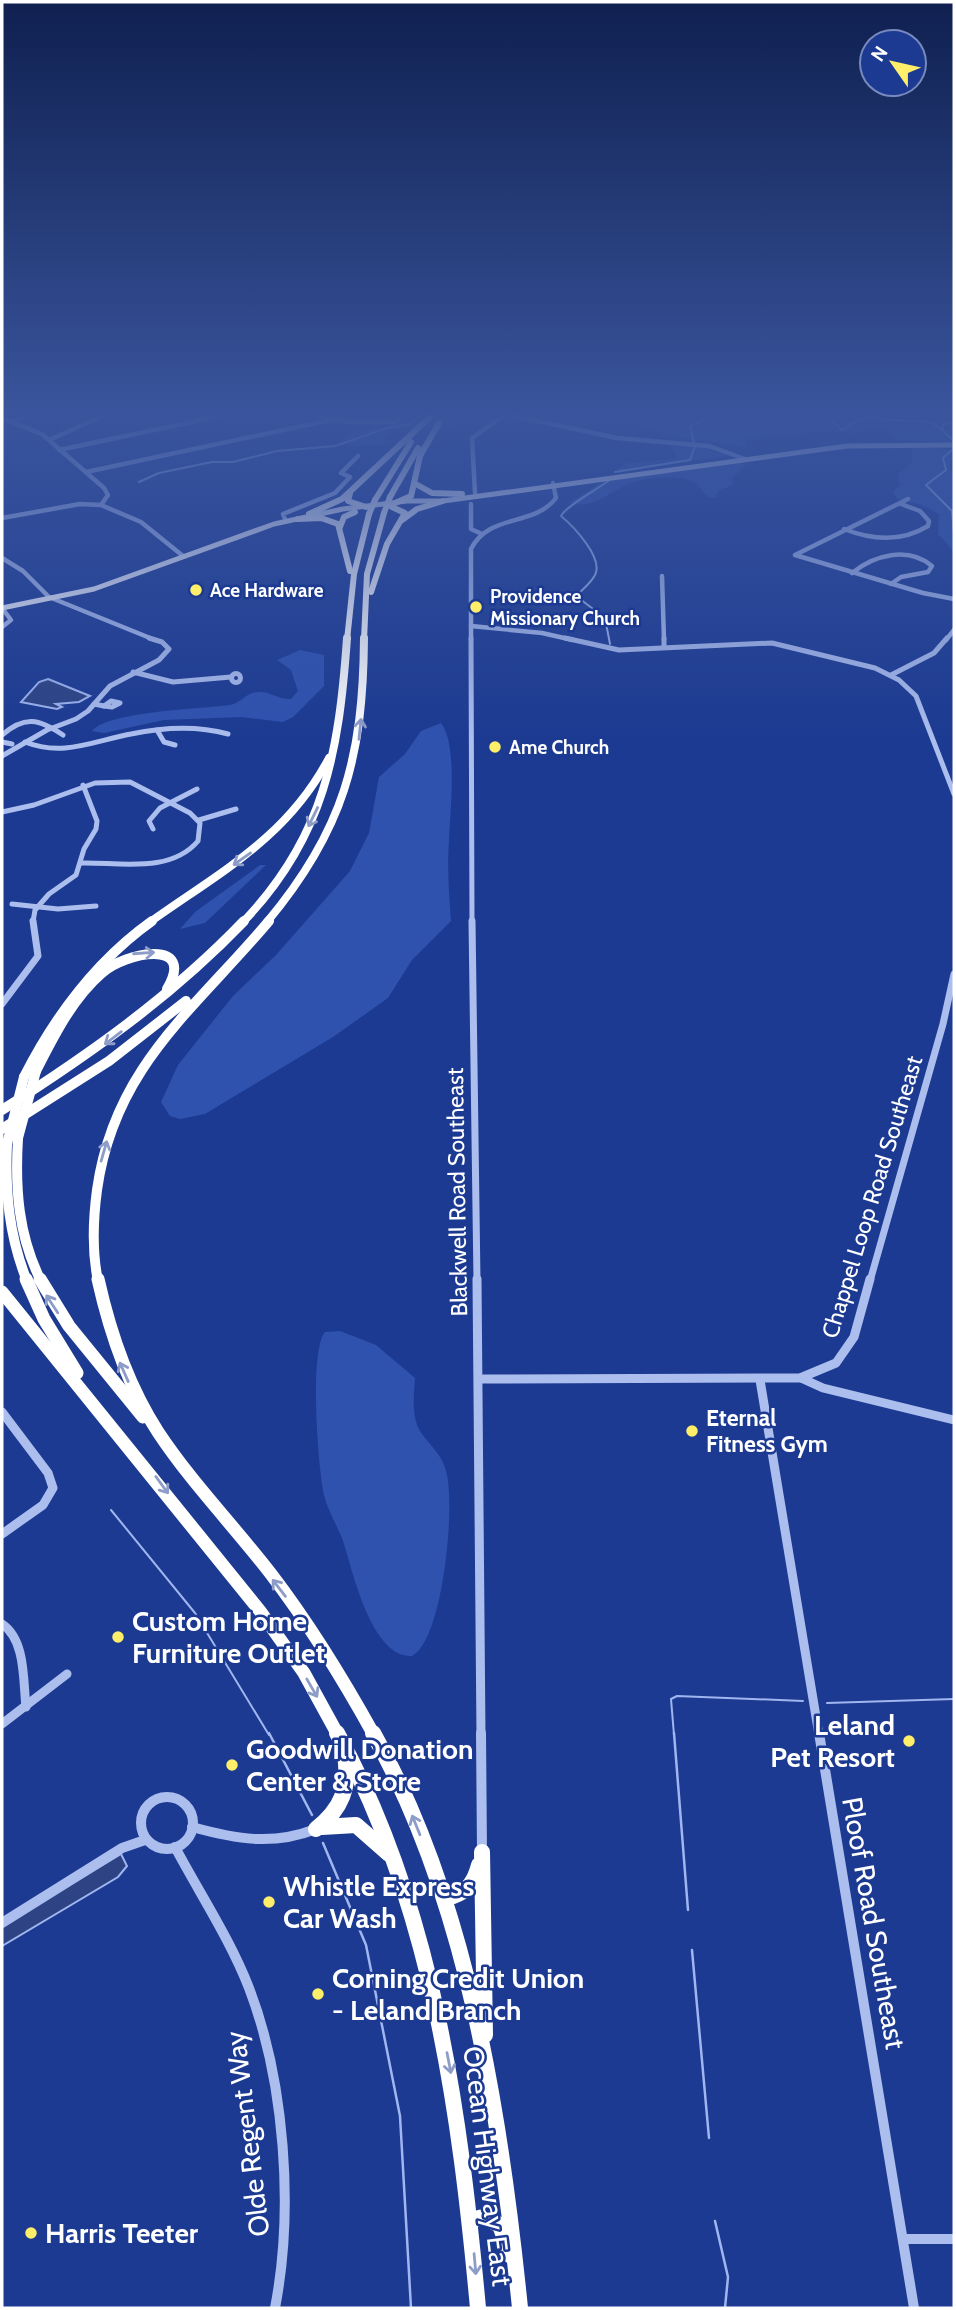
<svg xmlns="http://www.w3.org/2000/svg" width="956" height="2310" font-family="Cabin,sans-serif">
	<style>
		.green { fill: #2f52af }
		.water { fill: #2d4384; stroke: #a0b6f0; stroke-width: 2 }
		.lines { fill: none; stroke-linecap: round; stroke-linejoin: round }
		.stream-far1 { stroke: #a0b6f0; stroke-width: 2 }
		.stream { stroke: #a0b6f0; stroke-width: 2.5 }
		.minor-far4 { stroke: #acbeee; stroke-width: 4.5 }
		.minor-far3 { stroke: #acbeee; stroke-width: 5 }
		.minor-far2 { stroke: #acbeee; stroke-width: 7 }
		.minor-far1 { stroke: #acbeee; stroke-width: 9 }
		.minor { stroke: #acbeee; stroke-width: 10 }
		.major { stroke: #f4f6ff; stroke-width: 5 }
		.highway-far4 { stroke: #fff; stroke-width: 6 }
		.highway-far3 { stroke: #fff; stroke-width: 8 }
		.highway-far2 { stroke: #fff; stroke-width: 10 }
		.highway-far1 { stroke: #fff; stroke-width: 13 }
		.highway { stroke: #fff; stroke-width: 16 }
		.highway-bridge-far1 { stroke: #fff; stroke-width: 6 }
		.highway-bridge { stroke: #fff; stroke-width: 10 }
		.oneway { stroke: #8e9cc8 }
		.poi-dot { fill: #feee6a; stroke: #1c3a91; stroke-width: 2.5 }
		.labels { text-anchor: middle; dominant-baseline: central; stroke-width: 5; stroke-linejoin: round; paint-order: stroke }
		.far-poi-label { font-size: 19px; font-weight: bold; fill: #fff; stroke: #1c3a91; text-anchor: start }
		.street-label { font-size: 23px; fill: #fff; stroke: #1c3a91 }
		.poi-label { font-size: 23px; font-weight: bold; fill: #fff; stroke: #1c3a91; text-anchor: start }
		.near-poi-label { font-size: 28px; font-weight: bold; fill: #fff; stroke: #1c3a91; text-anchor: start }
		.near-street-label { font-size: 28px; fill: #fff; stroke: #1c3a91 }
	</style>
	<rect width="100%" height="100%" fill="#1c3a91"/>
	<g class="green">
		<path d="M420,416H464L450,421L455,426C439,436 413,419 386,435L385,445L335,446L351,432Z"/>
		<polygon points="819,416 845,426 859,419 932,422 945,433 954,422 954,443 900,440 891,435 892,430 877,427 852,433 828,431 749,438 744,441 747,447 663,435 619,417"/>
		<polygon points="674,445 701,446 728,456 614,471 627,463 674,459 677,456 670,446"/>
		<polygon points="912,447 954,450 950,467 954,477 954,552 938,534 939,514 922,505 897,499 893,492 900,485 897,475 912,462"/>
		<path d="M741,463L746,465L732,478L733,485L719,490L715,498C702,497 704,489 695,483C680,474 652,477 635,482C611,489 595,510 569,503L604,481Z"/>
		<path d="M300,650L324,655V686L293,717L283,722L241,717L164,720L104,733L92,731C109,711 202,709 230,705C242,703 247,691 260,692C271,692 279,700 291,699L298,691L291,670L277,660Z"/>
		<path d="M441,723C458,744 450,813 449,840C447,867 449,894 451,921L412,960L388,998L333,1037L205,1114L180,1119L170,1116L161,1102L178,1065L233,996L276,955L350,871L369,833L379,777L405,754L421,731Z"/>
		<polygon points="260,865 266,865 205,923 180,929 195,912"/>
		<path d="M340,1331L376,1345L415,1378C414,1395 411,1415 420,1431C429,1445 442,1454 446,1471C456,1504 443,1641 412,1656C372,1658 353,1573 344,1544C339,1528 328,1512 324,1495C318,1469 309,1350 325,1332Z"/>
	</g>
	<g class="water">
		<polygon points="819,416 954,416 954,422 943,424 943,431 932,422 875,419 859,419 842,430 834,422"/>
		<polygon points="48,679 90,696 79,702 56,704 62,707 57,709 21,702 39,682"/>
		<polygon points="121,1854 127,1866 118,1877 2,1946 2,1926"/>
	</g>
	<g class="lines">
		<g class="stream-far1">
			<polyline points="942,430 954,441"/>
			<polyline points="694,443 690,426 703,420 704,416"/>
			<polyline points="953,449 943,458 946,470 926,485 952,511 954,534"/>
			<polyline points="615,472 690,460 695,446"/>
			<polyline points="139,482 159,473 212,462 233,462 277,451 335,446 387,428 410,424 419,416"/>
			<path d="M610,644L605,618L576,596C582,590 591,583 595,575C604,558 573,526 561,516C567,505 598,489 611,479"/>
			<polyline points="111,1510 195,1613 269,1735"/>
			<polyline points="827,1703 954,1699"/>
			<polyline points="674,1735 671,1699 677,1696 803,1701"/>
		</g>
		<g class="stream">
			<polyline points="269,1733 312,1815"/>
			<polyline points="674,1733 688,1910"/>
			<polyline points="323,1843 366,1945 400,2116 411,2308"/>
			<polyline points="692,1950 709,2138"/>
			<polyline points="715,2221 728,2277 725,2308"/>
		</g>
		<g class="minor-far4">
			<polyline points="319,416 349,422 396,422 402,416"/>
			<polyline points="514,416 617,438 709,446 745,459"/>
			<polyline points="2,418 42,434 104,488 108,495 101,505 141,522 183,556"/>
			<polyline points="14,421 27,416"/>
			<polyline points="49,440 103,416"/>
			<polyline points="59,450 220,416"/>
			<polyline points="86,472 335,419"/>
			<polyline points="475,493 472,438 503,416"/>
			<polyline points="908,499 795,555 923,593 954,599"/>
			<polyline points="471,504 471,529 482,534"/>
			<polyline points="2,518 80,504 101,505"/>
			<polyline points="285,519 283,514 335,493 350,477 341,473 358,456"/>
			<path d="M844,529C872,540 902,542 928,526L929,521L920,511L901,504"/>
			<polyline points="2,558 23,571 49,597 155,640"/>
			<path d="M852,573C874,555 908,546 932,566L928,572L901,577L891,584"/>
			<polyline points="662,576 664,640"/>
			<polyline points="2,608 11,620 2,627"/>
			<polyline points="471,626 542,633 573,640"/>
			<path d="M471,640V549C489,513 534,527 556,498L553,483"/>
			<polyline points="946,640 954,630"/>
		</g>
		<g class="minor-far3">
			<polyline points="471,638 472,922"/>
			<polyline points="565,638 619,650 772,643 875,668 899,680 916,696 954,794"/>
			<polyline points="664,638 664,647"/>
			<polyline points="133,672 173,682 231,677"/>
			<circle cx="236" cy="678" r="4.5"/>
			<polyline points="891,675 934,653 947,638"/>
			<polygon points="111,701 120,703 112,707 104,706"/>
			<polyline points="94,704 104,706"/>
			<polyline points="157,730 164,742 175,745"/>
			<path d="M2,735C25,715 39,719 63,735"/>
			<polyline points="2,742 12,744"/>
			<path d="M25,742C63,757 93,741 131,734C164,727 196,725 228,734"/>
			<polyline points="2,756 47,730 76,719 88,711 110,686 159,660 169,649 162,642 149,638"/>
			<path d="M2,812L34,805L95,783L130,782L190,813L200,823L198,841C170,874 119,862 81,863"/>
			<polyline points="199,820 236,809"/>
			<polyline points="153,829 149,821 160,808 197,789"/>
			<polyline points="12,904 58,909 96,906"/>
			<polyline points="33,922 35,910 49,894 76,875 84,849 96,829 97,821 83,785"/>
		</g>
		<g class="minor-far2">
			<polyline points="472,921 477,1281"/>
			<polyline points="2,1004 38,956 33,921"/>
			<polyline points="870,1281 943,1024 954,974"/>
		</g>
		<g class="minor-far1">
			<polyline points="477,1279 481,1735"/>
			<polyline points="801,1378 823,1388 954,1420"/>
			<polyline points="479,1379 800,1378 836,1363 854,1337 870,1279"/>
			<polyline points="760,1380 819,1735"/>
			<polyline points="2,1412 48,1473 53,1488 43,1505 2,1534"/>
			<path d="M2,1624C26,1640 23,1681 26,1707"/>
			<polyline points="2,1724 67,1674"/>
		</g>
		<g class="minor">
			<polyline points="481,1733 482,1852"/>
			<polyline points="819,1733 914,2308"/>
			<circle cx="167" cy="1823" r="26"/>
			<path d="M192,1827C236,1839 272,1846 316,1829"/>
			<path d="M175,1847C200,1894 230,1939 249,1988C285,2082 294,2210 275,2308"/>
			<polyline points="2,1923 122,1848 145,1840"/>
			<polyline points="904,2239 954,2239"/>
		</g>
		<polyline class="major" points="2,608 94,589 274,524 343,509 407,501 443,501 847,446 954,445"/>
		<g class="highway-far4">
			<polyline points="439,423 420,456 414,483 432,493 462,494"/>
			<polyline points="350,493 348,501 366,507"/>
			<polyline points="390,497 418,448"/>
			<polyline points="375,500 411,442"/>
			<polyline points="395,503 411,496 414,483"/>
			<polyline points="309,514 342,499 431,416"/>
			<polyline points="298,519 321,518 338,524 350,571"/>
			<polyline points="402,520 417,509 443,501"/>
			<polyline points="340,527 344,517 355,512"/>
			<polyline points="371,592 387,544 405,513 392,507"/>
			<polyline points="347,640 354,574 369,514"/>
			<polyline points="364,640 367,574 384,513"/>
		</g>
		<g class="highway-far3">
			<path d="M150,922C220,872 287,838 329,758"/>
			<path d="M243,922C325,837 339,751 347,638"/>
			<path d="M267,922C344,830 363,757 364,638"/>
		</g>
		<g class="highway-far2">
			<path d="M36,1071C54,1036 72,999 102,973C125,952 197,938 167,989"/>
			<path d="M24,1077C55,1016 96,961 152,921"/>
			<path d="M2,1110C90,1054 172,996 244,921"/>
			<polyline points="2,1129 109,1061 186,1001"/>
			<path d="M18,1138C15,1188 18,1235 41,1281"/>
			<path d="M7,1144C5,1192 9,1236 27,1281"/>
			<path d="M98,1281C92,1252 93,1220 97,1190C114,1067 194,1010 269,921"/>
		</g>
		<g class="highway-far1">
			<polyline points="26,1279 44,1319 77,1373"/>
			<polyline points="40,1279 69,1326 143,1417"/>
			<path d="M98,1279C110,1333 128,1386 158,1432C191,1482 234,1526 271,1574C310,1625 343,1679 374,1735"/>
			<polyline points="2,1292 260,1611 304,1673 338,1735"/>
		</g>
		<g class="highway">
			<path d="M337,1733C433,1908 460,2113 478,2308"/>
			<path d="M373,1733C468,1901 501,2119 520,2308"/>
			<polyline points="322,1827 356,1825 389,1854"/>
			<path d="M316,1829C342,1809 350,1787 345,1755"/>
			<polyline points="482,1852 485,2035"/>
			<path d="M440,1889L453,1896C469,1891 475,1880 479,1865"/>
			<polyline points="471,2220 483,2217 500,2225 511,2256"/>
		</g>
		<g class="highway-bridge-far1">
			<polyline points="384,513 390,497"/>
			<polyline points="369,514 375,500"/>
		</g>
		<g class="highway-bridge">
			<polyline points="18,1138 36,1071"/>
			<polyline points="7,1144 24,1077"/>
		</g>
	</g>
	<defs><path id="oneway-shaft" d="M-6 0H5M1.5-3L5.5 0L1.5 3" fill="none" stroke-width="1.6" stroke-linecap="round" stroke-linejoin="round" transform="scale(1.75)"/></defs>
	<g class="oneway">
		<use href="#oneway-shaft" transform="translate(360 729) rotate(-84)"/>
		<use href="#oneway-shaft" transform="translate(313 817) rotate(116)"/>
		<use href="#oneway-shaft" transform="translate(242 859) rotate(145)"/>
		<use href="#oneway-shaft" transform="translate(144 953) rotate(-4)"/>
		<use href="#oneway-shaft" transform="translate(113 1038) rotate(143)"/>
		<use href="#oneway-shaft" transform="translate(104 1151) rotate(-74)"/>
		<use href="#oneway-shaft" transform="translate(52 1304) rotate(-123)"/>
		<use href="#oneway-shaft" transform="translate(124 1372) rotate(-114)"/>
		<use href="#oneway-shaft" transform="translate(162 1485) rotate(54)"/>
		<use href="#oneway-shaft" transform="translate(279 1588) rotate(-128)"/>
		<use href="#oneway-shaft" transform="translate(312 1688) rotate(60)"/>
		<use href="#oneway-shaft" transform="translate(416 1825) rotate(-112)"/>
		<use href="#oneway-shaft" transform="translate(449 2063) rotate(79)"/>
		<use href="#oneway-shaft" transform="translate(475 2264) rotate(85)"/>
	</g>
	<linearGradient id="sky" x2="0" y2="1"><stop stop-color="#0f2050"/><stop offset="0.56" stop-color="#3a559d"/><stop offset="1" stop-color="#3a559d" stop-opacity="0"/></linearGradient>
	<rect width="956" height="739" fill="url(#sky)"/>
	<g class="poi-dot">
		<circle cx="196" cy="590" r="7"/>
		<circle cx="476" cy="607" r="7"/>
		<circle cx="495" cy="747" r="7"/>
		<circle cx="692" cy="1431" r="7"/>
		<circle cx="118" cy="1637" r="7"/>
		<circle cx="909" cy="1741" r="7"/>
		<circle cx="232" cy="1765" r="7"/>
		<circle cx="269" cy="1902" r="7"/>
		<circle cx="318" cy="1994" r="7"/>
		<circle cx="31" cy="2233" r="7"/>
	</g>
	<g class="labels">
		<g class="far-poi-label">
			<text x="210" y="590">Ace Hardware</text>
			<text x="490" y="596">Providence<tspan x="490" dy="22">Missionary Church</tspan></text>
			<text x="509" y="747">Ame Church</text>
		</g>
		<g class="street-label">
			<text transform="translate(457 1192) rotate(-91)">Blackwell Road Southeast</text>
			<text transform="translate(872 1197) rotate(-73)">Chappel Loop Road Southeast</text>
		</g>
		<g class="poi-label">
			<text x="706" y="1418">Eternal<tspan x="706" dy="26">Fitness Gym</tspan></text>
		</g>
		<g class="near-poi-label">
			<text x="132" y="1621">Custom Home<tspan x="132" dy="32">Furniture Outlet</tspan></text>
			<text x="895" y="1725" text-anchor="end">Leland<tspan x="895" dy="32">Pet Resort</tspan></text>
			<text x="246" y="1749">Goodwill Donation<tspan x="246" dy="32">Center &amp; Store</tspan></text>
			<text x="283" y="1886">Whistle Express<tspan x="283" dy="32">Car Wash</tspan></text>
			<text x="332" y="1978">Corning Credit Union<tspan x="332" dy="32">- Leland Branch</tspan></text>
			<text x="45" y="2233">Harris Teeter</text>
		</g>
		<g class="near-street-label">
			<text transform="translate(874 1923) rotate(80)">Ploof Road Southeast</text>
			<text transform="translate(247 2134) rotate(-97)">Olde Regent Way</text>
			<text transform="translate(488 2166) rotate(83)">Ocean Highway East</text>
		</g>
	</g>
	<rect width="956" height="2310" fill="none" stroke="#ffffff" stroke-width="7"/>
	<g transform="translate(893 63) rotate(304)"><circle r="33" fill="#1c3a91" stroke="#7789bd" stroke-width="2"/>
	<path d="M0-5L12 26L0 18L-12 26Z" fill="#feee6a"/>
	<text y="-10" font-size="19" font-weight="bold" text-anchor="middle" fill="#ffffff">N</text>
	</g>
</svg>
